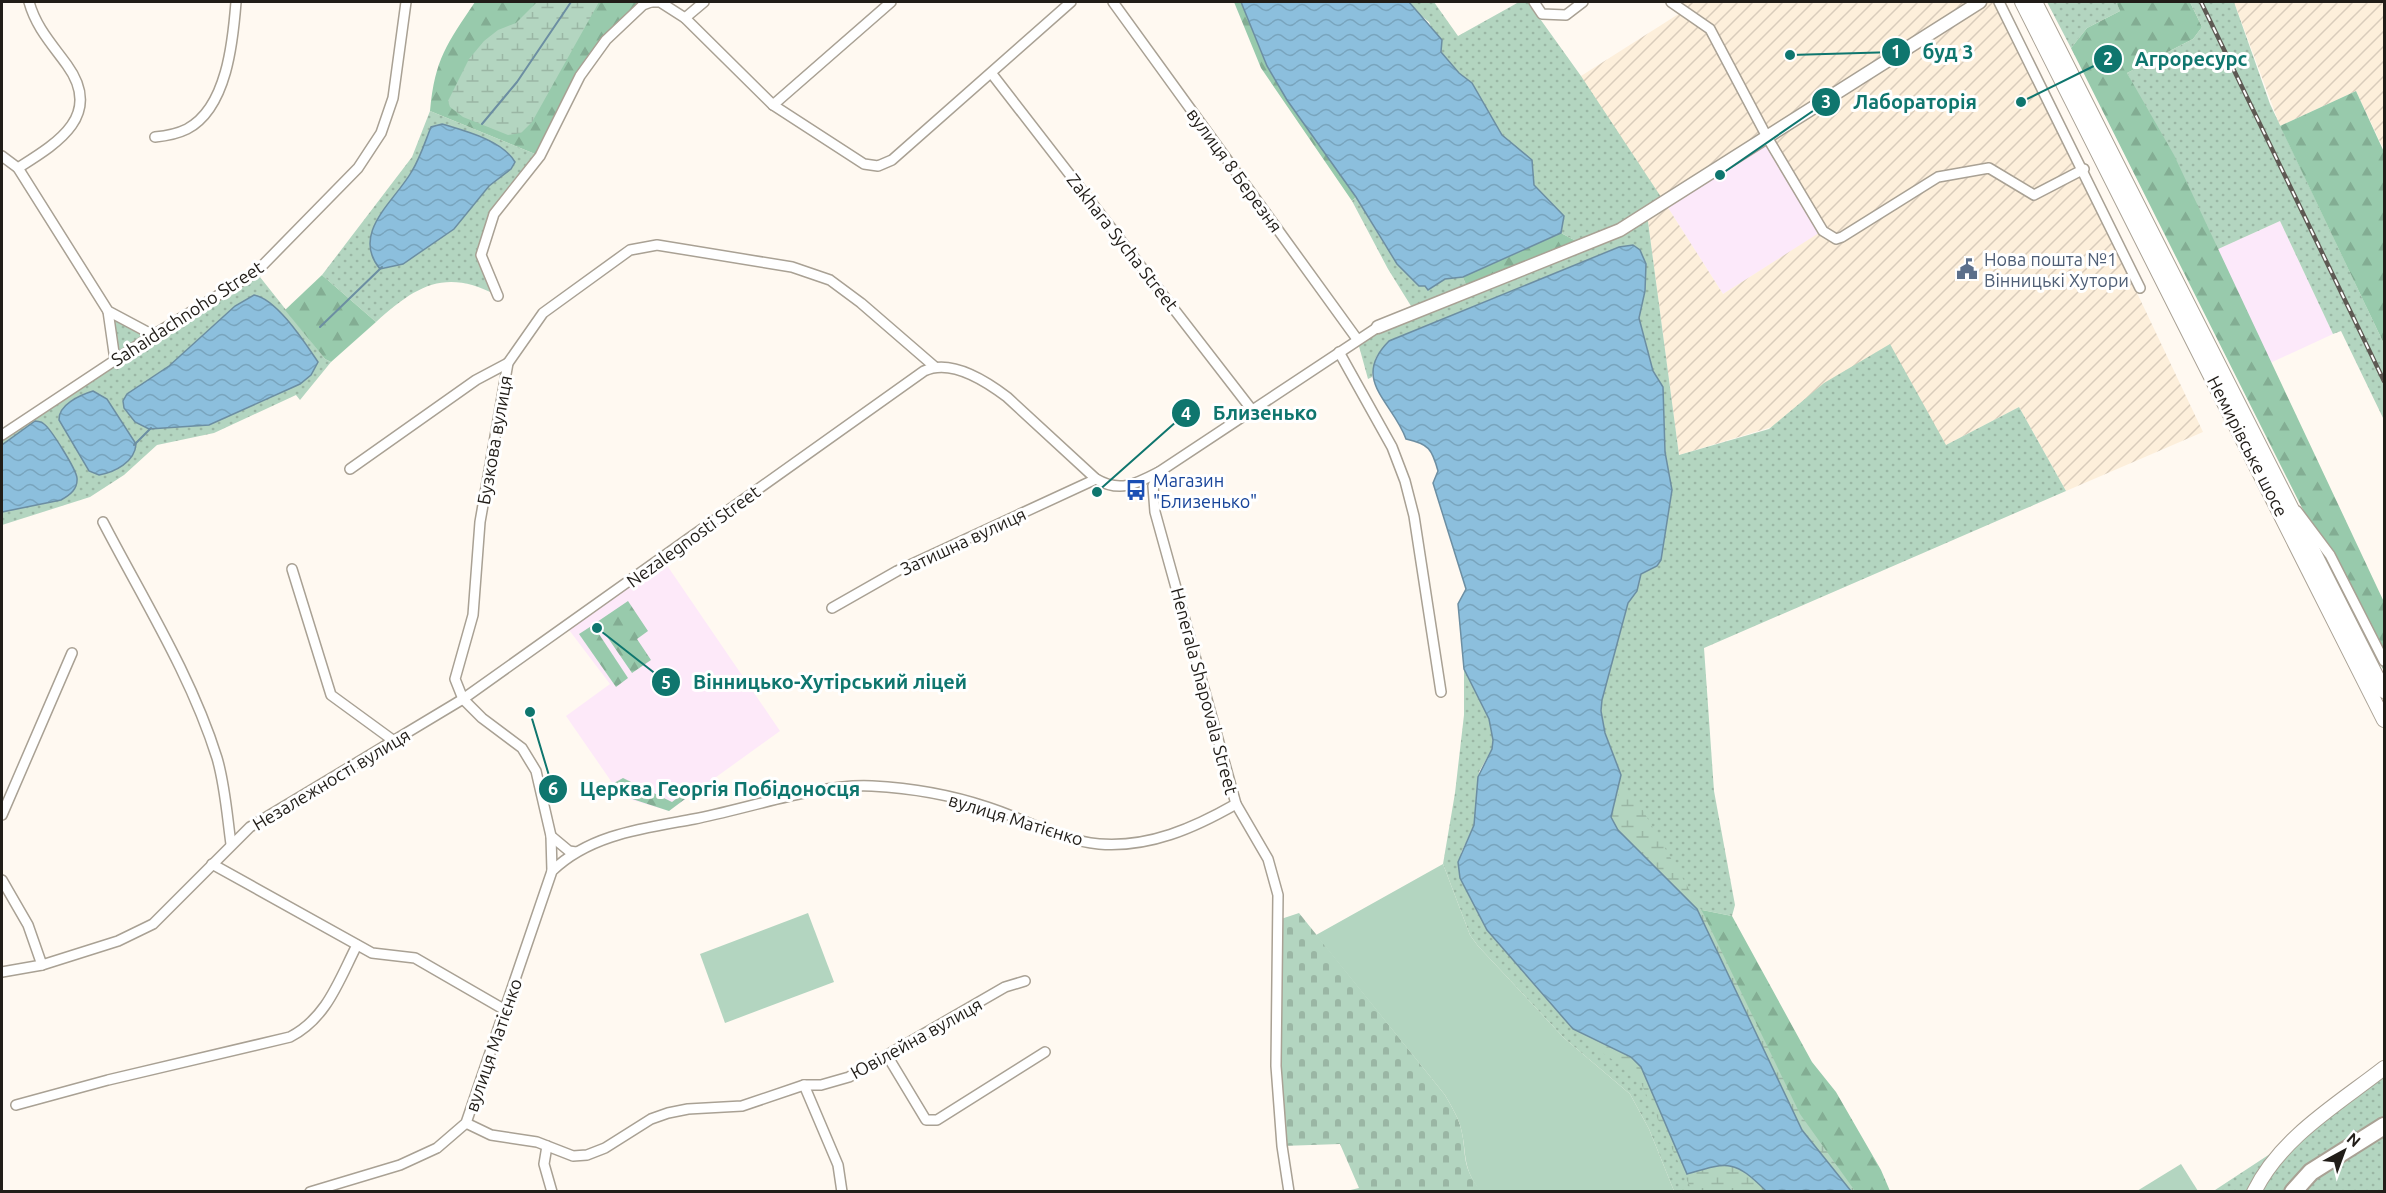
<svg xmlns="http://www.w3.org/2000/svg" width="2386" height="1193" font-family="Ubuntu,sans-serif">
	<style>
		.commercial { fill: #fce9fa }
		.industrial { fill: url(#industrial-furrows); fill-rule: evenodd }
		.education { fill: #fde9f9 }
		.grass { fill: url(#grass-dots) }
		.forest { fill: url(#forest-firs) }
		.wetland { fill: url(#wetland-marsh) }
		.cemetery { fill: url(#cemetery-stones) }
		.green { fill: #b3d5c0 }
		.water { fill: url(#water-waves); stroke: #6c8ea2; stroke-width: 1.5 }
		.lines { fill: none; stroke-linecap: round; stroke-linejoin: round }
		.stream { stroke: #6c8ea2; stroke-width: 2 }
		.street-casing { stroke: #a9a194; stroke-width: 12 }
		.secondary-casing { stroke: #a9a194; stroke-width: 15 }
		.primary-casing { stroke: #a9a194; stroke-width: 16 }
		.highway-casing { stroke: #a9a194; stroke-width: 20 }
		.street { stroke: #fff; stroke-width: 9 }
		.secondary { stroke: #fff; stroke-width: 12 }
		.primary { stroke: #fff; stroke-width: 14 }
		.highway { stroke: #fff; stroke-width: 16 }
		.rail-casing { stroke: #5e5953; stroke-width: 4.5 }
		.rail { stroke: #fff; stroke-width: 2; stroke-dasharray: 7; stroke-linecap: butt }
		.labels { text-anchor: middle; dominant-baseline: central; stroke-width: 6; stroke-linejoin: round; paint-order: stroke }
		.street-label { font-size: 18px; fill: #211d18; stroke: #fff }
		.service-label { font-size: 18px; fill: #4e5e75; stroke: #fff; text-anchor: start }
		.transit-label { font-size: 18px; fill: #164399; stroke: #fff; text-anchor: start }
		.leader { fill: none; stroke: #0f766e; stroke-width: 2 }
		.callout-dot { fill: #0f766e; stroke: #fff; stroke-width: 2 }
		.mark-label { font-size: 18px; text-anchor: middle; font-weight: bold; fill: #fff }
		.callout-label { font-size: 20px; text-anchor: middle; font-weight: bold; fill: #0f766e; stroke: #fff; stroke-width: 6; stroke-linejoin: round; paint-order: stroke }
	</style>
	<defs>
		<pattern id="industrial-furrows" width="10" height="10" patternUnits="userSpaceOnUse" patternTransform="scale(1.5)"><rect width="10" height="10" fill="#fdefdb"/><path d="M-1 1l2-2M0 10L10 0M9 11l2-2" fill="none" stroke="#d9ccbb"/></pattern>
		<pattern id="grass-dots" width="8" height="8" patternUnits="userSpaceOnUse" patternTransform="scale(1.5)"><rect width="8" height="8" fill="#b3d5c0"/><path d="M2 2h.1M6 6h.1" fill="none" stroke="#9ab6a4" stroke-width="1.8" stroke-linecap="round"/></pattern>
		<pattern id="forest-firs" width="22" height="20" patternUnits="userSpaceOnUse" patternTransform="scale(1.5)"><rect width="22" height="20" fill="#98caac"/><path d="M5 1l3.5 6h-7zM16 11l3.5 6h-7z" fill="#83ad93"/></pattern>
		<pattern id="wetland-marsh" width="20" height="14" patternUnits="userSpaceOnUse" patternTransform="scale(1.5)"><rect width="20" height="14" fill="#b3d5c0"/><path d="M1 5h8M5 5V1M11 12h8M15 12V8" fill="none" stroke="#9ab6a4"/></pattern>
		<pattern id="cemetery-stones" width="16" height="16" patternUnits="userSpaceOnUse" patternTransform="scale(1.5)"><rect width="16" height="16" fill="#b3d5c0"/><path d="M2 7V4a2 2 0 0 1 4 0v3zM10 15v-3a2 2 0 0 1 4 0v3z" fill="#9ab6a4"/></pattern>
		<pattern id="water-waves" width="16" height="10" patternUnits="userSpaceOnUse" patternTransform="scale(1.5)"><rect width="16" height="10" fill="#8cbfdd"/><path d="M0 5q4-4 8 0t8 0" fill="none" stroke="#78a4bd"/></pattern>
	</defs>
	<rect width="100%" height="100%" fill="#fff9f1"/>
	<g class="commercial">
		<polygon points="1767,137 1823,231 1723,294 1665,203"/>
		<polygon points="2280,221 2333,334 2270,363 2216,250"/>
	</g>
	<g class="industrial">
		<path d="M1680,2H1999L2203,432L2066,491L2019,407L1946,445L1775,426L1679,455L1647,214L1581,76L1688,8ZM1766,138L1822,231L1723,294L1665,203Z"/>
		<polygon points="2234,2 2384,2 2384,145 2382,146 2356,91 2280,126"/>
	</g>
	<polygon class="education" points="662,558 780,731 669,811 622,797 566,716 610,684 566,626"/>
	<g class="grass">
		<polygon points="1409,2 1434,2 1458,36 1519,2 1528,2 1581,76 1665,203 1647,214 1679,455 1769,429 1824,383 1890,344 1946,445 2019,407 2066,491 1704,648 1714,791 1735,905 1732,916 1697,909 1611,817 1621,775 1605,733 1601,711 1602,700 1628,603 1637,591 1641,574 1657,566 1661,560 1672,491 1665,452 1663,387 1653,371 1639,318 1640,310 1619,247 1389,341 1376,357 1372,377 1368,379 1357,339 1578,242 1561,233 1564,216 1534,185 1531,160 1502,135 1472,83 1459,73 1441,52 1429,22 1414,10"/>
		<polygon points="2047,2 2116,2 2120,11 2087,28 2071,48"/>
		<polygon points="2190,2 2234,2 2270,104 2384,344 2384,420 2341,331 2333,334 2280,221 2216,250 2127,73 2193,39 2202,27"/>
		<path d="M430,111L540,156L505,197L481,255L498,296C446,268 417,285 376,322L322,275L412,157Z"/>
		<path d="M1356,197C1369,217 1403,284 1426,286L1428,290L1445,279L1463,277L1466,285L1411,306L1388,269L1352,201Z"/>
		<polygon points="256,272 325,359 331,362 300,400 296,395 214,433 157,445 124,475 90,497 2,525 2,435 114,360 108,311 153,335"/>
		<polygon points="1464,669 1489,719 1493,740 1492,749 1479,772 1474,825 1461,853 1460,878 1487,930 1573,1029 1631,1057 1696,1191 1674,1191 1649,1129 1630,1094 1564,1038 1478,946 1470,935 1443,864 1455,793 1464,715"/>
		<polygon points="2384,1061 2384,1191 2212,1192 2273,1152 2292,1133"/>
	</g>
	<g class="forest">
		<path d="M475,2H644L597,51L540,156L430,111C435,58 447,44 475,2Z"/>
		<polygon points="1234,2 1241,2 1267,66 1288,100 1356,197 1352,201 1261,68"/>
		<polygon points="2116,2 2190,2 2202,27 2193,39 2127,73 2174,155 2384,602 2384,671 2071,48 2087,28 2120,11"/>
		<polygon points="2356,91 2384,152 2384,344 2280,126"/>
		<polygon points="1561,233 1578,242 1466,285 1463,277"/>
		<polygon points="322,275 376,322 331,362 325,359 285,310"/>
		<polygon points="628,601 648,631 637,639 651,660 632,673 597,622"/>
		<polygon points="593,625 628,678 616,687 579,634"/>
		<polygon points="623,778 672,802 689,789 693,793 669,811 623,796 614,783"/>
		<polygon points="1697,909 1732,916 1812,1062 1836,1092 1881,1170 1890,1191 1851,1191 1802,1130"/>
	</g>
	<g class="wetland">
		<polygon points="537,2 599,2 532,122 521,133 508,135 463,117 450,107 448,101 469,59 484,41 498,30 516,23"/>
		<polygon points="1620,788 1628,792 1642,809 1703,913 1800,1114 1855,1191 1692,1191 1638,1077 1579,1037 1573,1029 1578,1025 1613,828 1611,817"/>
	</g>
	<path class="cemetery" d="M1299,913L1445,1095C1450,1104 1457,1115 1460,1125C1468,1152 1459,1164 1481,1191H1346L1359,1188L1340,1144L1282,1146L1278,920Z"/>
	<g class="green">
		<path d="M1443,864L1470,935L1478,946L1564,1038L1630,1094L1649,1129L1674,1191L1481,1192C1460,1165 1468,1152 1460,1125C1457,1115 1450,1104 1445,1095L1316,935Z"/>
		<polygon points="808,913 834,982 725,1023 700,954"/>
		<polygon points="2181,1164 2198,1191 2137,1191"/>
	</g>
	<g class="water">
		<polygon points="1241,2 1409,2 1442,40 1441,52 1459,73 1472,83 1502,135 1532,160 1534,185 1564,216 1561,233 1463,277 1445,279 1428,290 1425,286 1419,286 1397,264 1356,197 1287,100 1267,66"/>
		<path d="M442,124C465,131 502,140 515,162L511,169L489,186L454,229L403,264L380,269C350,233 395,201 412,171C420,158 425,142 431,127Z"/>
		<path d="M1633,245L1640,250L1646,264L1645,291L1639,318L1653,371L1663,387L1665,452L1672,490L1661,560L1657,566L1641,574L1637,591L1628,603L1602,700L1601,711L1605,733L1621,775L1611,817L1618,830L1697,909L1802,1130L1851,1191H1766C1734,1159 1728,1162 1687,1174L1641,1067L1631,1057L1573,1029L1487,930L1460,878L1458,862L1474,825L1478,777L1492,749L1493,740L1489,719L1464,669L1458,604L1466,589L1433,483L1438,471C1432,449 1429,444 1406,439C1393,402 1350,380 1389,341L1619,247Z"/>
		<path d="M254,295C277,299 305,343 318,362L311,375L300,384L209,425L149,429L135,422L124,408L123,401L127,394L169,366L235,306Z"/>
		<path d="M93,391L107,399L136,444C135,462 115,472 99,475L89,471L59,420C58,405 80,395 93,391Z"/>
		<path d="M35,421C40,422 41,421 44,424C51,429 76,469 77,478C78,489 70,495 61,500L2,512V445Z"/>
	</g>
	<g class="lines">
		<g class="stream">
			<polyline points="482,124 517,82 571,2"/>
			<polyline points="320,327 382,267"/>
			<polyline points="134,445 151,428"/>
		</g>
		<defs>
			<g id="street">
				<polyline points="652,2 660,2 685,18 773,105 864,164 878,166 892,160 1071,2"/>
				<polyline points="1113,2 1357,339"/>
				<polyline points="1534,2 1542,14 1566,15 1583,2"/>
				<polyline points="1671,2 1710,29 1767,137 1823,231 1836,239 1842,237 1938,177 1989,168 2034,195 2084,169"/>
				<polyline points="1999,2 2140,288"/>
				<polyline points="685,18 704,2"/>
				<polyline points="992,74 1252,410"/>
				<polyline points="773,105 891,2"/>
				<path d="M155,137C166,136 177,134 187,129C227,108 233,41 236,2"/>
				<polyline points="2,156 18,168 108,311 153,335"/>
				<path d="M18,168C56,144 104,116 67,65C51,43 36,27 29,2"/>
				<polyline points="498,296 481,255 494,214 540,156 580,76 606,40 643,5 651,2"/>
				<polyline points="108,311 115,360"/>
				<polyline points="1339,352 1392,447 1405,481 1414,516 1441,692"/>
				<polyline points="2,435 153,335 256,272 358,168 381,133 393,98 406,2"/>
				<polyline points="350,469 476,380 508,363"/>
				<polyline points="1159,472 1153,486 1155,512 1236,804 1268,859 1278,895 1276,1066 1282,1146 1289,1192"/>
				<polyline points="2297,511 2330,555 2384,661"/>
				<path d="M103,522C143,599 191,675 217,758C225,785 227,815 231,844"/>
				<polyline points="292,569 331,695 394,741"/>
				<polyline points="832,608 897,571 1096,479"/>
				<polyline points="2,815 72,653"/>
				<polyline points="551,836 569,851 576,852"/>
				<polyline points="212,864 372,953 415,958 505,1010"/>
				<polyline points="552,871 551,836 536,771 522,748 482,718 463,699 455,679 473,615 480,522 508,363 543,313 630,250 657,245 792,267 830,280 861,303 935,367"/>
				<polyline points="2,880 28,925 42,965"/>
				<path d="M2,972L42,965L118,941L153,924L250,827L463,699L924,371C951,358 986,381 1007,397L1096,479C1120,493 1136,484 1159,472L1378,327"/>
				<polyline points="888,1057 926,1120 937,1120 1045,1052"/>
				<polyline points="804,1085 838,1165 842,1192"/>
				<path d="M16,1105L108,1080L290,1037C327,1018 339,980 357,945"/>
				<polyline points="466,1123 491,1135 537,1142 573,1156 587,1155 605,1148 651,1119 668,1113 688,1109 742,1106 804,1085 821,1085 849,1077 1005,987 1025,981"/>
				<polyline points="547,1146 544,1164 552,1192"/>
				<path d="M310,1192L400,1165L437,1148L466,1123L552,871C590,834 645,828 694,819C746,809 821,783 872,786C911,788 951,795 987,807C1025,819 1059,840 1099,844C1149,848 1194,828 1236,804"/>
			</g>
			<polyline id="secondary" points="1378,327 1620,230 1980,2"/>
			<g id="primary">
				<polyline points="2022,2 2384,720"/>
				<polyline points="2035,2 2384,691"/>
				<path d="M2254,1192C2281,1137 2338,1104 2384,1068"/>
			</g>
			<polyline id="highway" points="2293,1192 2311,1172 2384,1126"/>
		</defs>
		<use href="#street" class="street-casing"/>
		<use href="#secondary" class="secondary-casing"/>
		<use href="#primary" class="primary-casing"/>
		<use href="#highway" class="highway-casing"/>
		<use href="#street" class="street"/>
		<use href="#secondary" class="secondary"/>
		<use href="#primary" class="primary"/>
		<use href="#highway" class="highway"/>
		<defs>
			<polyline id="rail" points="2201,2 2384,381"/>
		</defs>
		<use href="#rail" class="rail-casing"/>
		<use href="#rail" class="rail"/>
	</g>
	<defs>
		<symbol id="civic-bare" viewBox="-9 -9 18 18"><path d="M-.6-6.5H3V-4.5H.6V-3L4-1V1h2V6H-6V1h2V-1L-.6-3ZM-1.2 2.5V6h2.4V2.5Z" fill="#5c6f8a" stroke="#fff" stroke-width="2.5" paint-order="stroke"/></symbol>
		<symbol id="bus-bare" viewBox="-9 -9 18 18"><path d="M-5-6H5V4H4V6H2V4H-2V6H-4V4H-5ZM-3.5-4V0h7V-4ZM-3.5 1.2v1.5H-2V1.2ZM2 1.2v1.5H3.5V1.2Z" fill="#1a4fb4" stroke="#fff" stroke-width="2.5" paint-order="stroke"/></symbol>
	</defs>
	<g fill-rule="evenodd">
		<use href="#civic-bare" x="1952" y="254" width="30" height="30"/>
		<use href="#bus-bare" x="1121" y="475" width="30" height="30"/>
	</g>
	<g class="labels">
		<g class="street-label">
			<text transform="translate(1235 170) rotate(54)">вулиця 8 Березня</text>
			<text transform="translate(1123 242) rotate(52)">Zakhara Sycha Street</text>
			<text transform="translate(187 313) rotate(-33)">Sahaidachnoho Street</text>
			<text transform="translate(494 440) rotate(-80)">Бузкова вулиця</text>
			<text transform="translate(2248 446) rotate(63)">Немирівське шосе</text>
			<text transform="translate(693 536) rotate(-36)">Nezalegnosti Street</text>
			<text transform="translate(963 541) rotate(-25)">Затишна вулиця</text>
			<text transform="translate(1205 691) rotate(75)">Henerala Shapovala Street</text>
			<text transform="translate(331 779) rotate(-31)">Незалежності вулиця</text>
			<text transform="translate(1016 819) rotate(17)">вулиця Матієнко</text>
			<text transform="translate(916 1038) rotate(-29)">Ювілейна вулиця</text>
			<text transform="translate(493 1045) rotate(-71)">вулиця Матієнко</text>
		</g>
		<g class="service-label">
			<text x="1984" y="259">Нова пошта №1<tspan x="1984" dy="21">Вінницькі Хутори</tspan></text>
		</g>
		<g class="transit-label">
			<text x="1153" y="480">Магазин<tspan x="1153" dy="21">"Близенько"</tspan></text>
		</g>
	</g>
	<path class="leader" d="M1790 55L1896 52M2021 102L2108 59M1720 175L1826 102M1097 492L1186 413M597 628L666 682M530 712L553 789"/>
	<g class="callout-dot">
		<circle cx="1790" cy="55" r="6"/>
		<circle cx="2021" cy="102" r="6"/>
		<circle cx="1720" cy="175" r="6"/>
		<circle cx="1097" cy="492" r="6"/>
		<circle cx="597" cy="628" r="6"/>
		<circle cx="530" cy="712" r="6"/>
		<circle cx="1896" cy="52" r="15"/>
		<circle cx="2108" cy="59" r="15"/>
		<circle cx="1826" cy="102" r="15"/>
		<circle cx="1186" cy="413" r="15"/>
		<circle cx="666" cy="682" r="15"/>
		<circle cx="553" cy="789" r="15"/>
	</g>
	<g class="mark-label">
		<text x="1896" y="58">1</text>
		<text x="2108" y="65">2</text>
		<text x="1826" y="108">3</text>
		<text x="1186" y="420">4</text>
		<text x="666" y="689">5</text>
		<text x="553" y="795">6</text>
	</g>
	<g class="callout-label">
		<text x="1948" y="59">буд 3</text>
		<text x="2191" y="66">Агроресурс</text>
		<text x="1915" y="109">Лабораторія</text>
		<text x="1265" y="420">Близенько</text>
		<text x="830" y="689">Вінницько-Хутірський ліцей</text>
		<text x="720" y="796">Церква Георгія Побідоносця</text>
	</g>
	<rect width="2386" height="1193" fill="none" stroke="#211d18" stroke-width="6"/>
	<g transform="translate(2344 1151) rotate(41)" stroke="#ffffff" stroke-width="4.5" paint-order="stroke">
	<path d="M0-4.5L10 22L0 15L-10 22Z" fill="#211d18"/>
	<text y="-9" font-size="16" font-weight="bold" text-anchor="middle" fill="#211d18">N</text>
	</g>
</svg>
